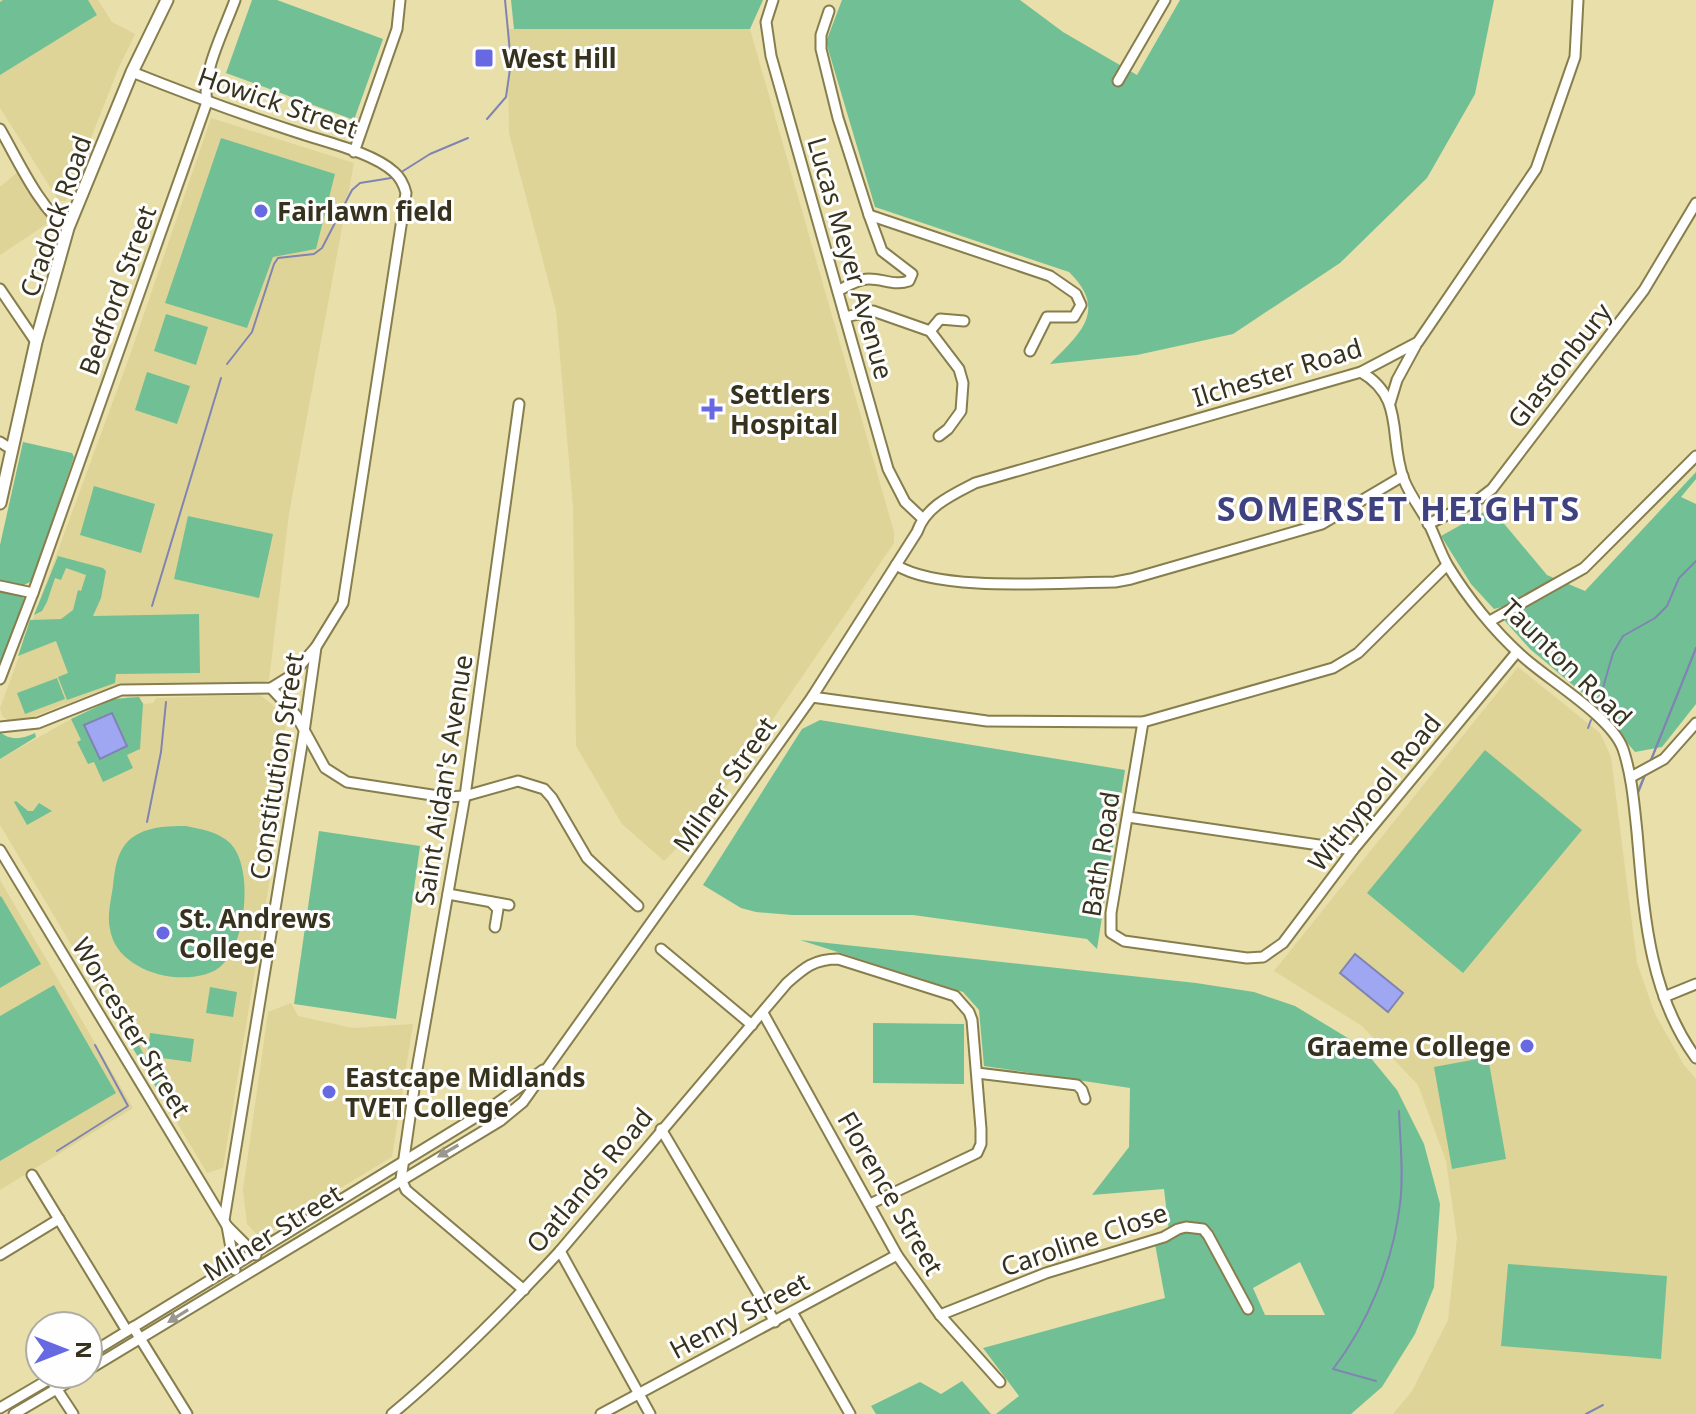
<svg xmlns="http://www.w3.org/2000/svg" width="1696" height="1414" font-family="'Noto Sans',sans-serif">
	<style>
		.built { fill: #dfd497 }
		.green { fill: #71c095; fill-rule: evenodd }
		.water { fill: #9fa7f2; stroke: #8084b2; stroke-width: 2 }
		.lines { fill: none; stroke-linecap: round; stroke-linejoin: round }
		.stream { stroke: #8084b2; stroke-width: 2 }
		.minor-casing { stroke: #877e4d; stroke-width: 13 }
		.major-casing { stroke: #877e4d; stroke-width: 15 }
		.minor { stroke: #fff; stroke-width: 9 }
		.major { stroke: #fff; stroke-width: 11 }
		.oneway { fill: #9a988e }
		.poi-dot { fill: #6769e2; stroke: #fefefe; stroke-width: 3 }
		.labels { text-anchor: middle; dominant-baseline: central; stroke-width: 6; stroke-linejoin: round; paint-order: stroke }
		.poi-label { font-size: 26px; font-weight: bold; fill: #36321d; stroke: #fefefe; text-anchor: start }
		.street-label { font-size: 26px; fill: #36321d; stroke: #fefefe }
		.district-label { font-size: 34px; font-weight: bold; letter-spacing: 2px; fill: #3f427f; stroke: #fefefe }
	</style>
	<rect width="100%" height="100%" fill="#e8dfaa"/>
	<g class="built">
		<polygon points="0,0 98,0 112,22 135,34 119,67 66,201 59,201 0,108"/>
		<polygon points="507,29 750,29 894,532 894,543 700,825 664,861 622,824 576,746 573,507 556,310 509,133"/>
		<polygon points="211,118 354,163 289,514 269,680 264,682 115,685 19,722 9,721 2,716 0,708 130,355"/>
		<polygon points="19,171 51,221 0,255 0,187"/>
		<polygon points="1518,667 1600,733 1611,757 1637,963 1655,1014 1684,1065 1696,1079 1696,1414 1393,1414 1412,1391 1448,1320 1457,1238 1446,1161 1418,1085 1362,1026 1274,971"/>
		<polygon points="260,695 274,706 286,720 276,808 281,810 223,1168 207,1173 0,825 0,759 71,719 127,697 139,697 144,704 153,703 156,698"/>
		<polygon points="0,880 133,1108 0,1190"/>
		<polygon points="291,1003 298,1016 353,1028 413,1024 392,1157 259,1237 247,1224 243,1190 268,1012"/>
	</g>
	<g class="green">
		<polygon points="3,0 88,0 97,15 0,75 0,2"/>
		<polygon points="252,0 277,0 383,39 354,120 226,73"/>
		<polygon points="511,0 763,0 750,29 514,29"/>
		<path d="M842,0H1020L1063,32L1137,75L1180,0H1494L1475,94L1427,178L1340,263L1233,334L1137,355L1050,364C1079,334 1109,311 1069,272L875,207L826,42Z"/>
		<polygon points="221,138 335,174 316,249 273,257 247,328 165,303"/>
		<polygon points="166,314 208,327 196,365 154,351"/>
		<polygon points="147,372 190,386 177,424 135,410"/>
		<polygon points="23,442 72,453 74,457 32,581 22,586 0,581 0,545"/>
		<polygon points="1696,472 1696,479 1681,497 1696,504 1696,704 1662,747 1635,752 1592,701 1530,649 1504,620 1566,583 1585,591"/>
		<polygon points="94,486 155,504 141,553 80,535"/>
		<polygon points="1491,508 1547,575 1556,579 1506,606 1494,609 1471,584 1441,536"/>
		<polygon points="188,516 273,534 259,598 174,579"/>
		<polygon points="58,556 103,568 106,571 101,598 93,616 199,614 200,673 116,674 115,683 67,700 58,677 68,673 56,641 18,656 30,620 61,619 73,610 78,590 81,591 86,575 66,568 61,580 55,578 47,602 42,611 34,615"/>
		<polygon points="0,589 22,595 24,599 0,665"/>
		<polygon points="57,678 65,699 25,714 17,693"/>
		<polygon points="139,697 143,704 140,749 127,755 133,768 103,782 94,762 88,764 77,742 81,740 71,719 113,699"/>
		<polygon points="820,720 1125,770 1097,949 1087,939 913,915 792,915 756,912 741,908 703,885 802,729"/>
		<path d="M0,732C10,741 23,739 35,733L36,737L0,759Z"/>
		<polygon points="1485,750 1582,830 1463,973 1367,893"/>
		<polygon points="16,801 28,811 33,811 39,803 52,811 27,825 14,802"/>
		<path d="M186,826C201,829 219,832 230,843C254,867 246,940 224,963C212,977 190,978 173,977C146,974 114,958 110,929C107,915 111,900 113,886C115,866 118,844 138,834C153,826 169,826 186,826Z"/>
		<polygon points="319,831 420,846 396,1019 294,1004"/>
		<polygon points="1,896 41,964 0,988 0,897"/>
		<path d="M800,940L1196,983L1254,992L1295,1006L1361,1046L1397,1090L1424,1144L1440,1204L1434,1287L1415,1334L1382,1387L1351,1414H996L1019,1396L983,1348L1165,1298L1155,1244L1170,1240L1164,1189L1092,1195L1129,1147L1130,1088L984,1066L979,1010L963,992ZM1300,1262L1325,1315H1265L1253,1288Z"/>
		<polygon points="54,985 116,1093 0,1161 0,1016"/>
		<polygon points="210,987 237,992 233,1017 206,1013"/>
		<polygon points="118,1023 126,1023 177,1112 173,1116"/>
		<polygon points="873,1023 964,1024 964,1084 873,1083"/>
		<polygon points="150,1033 194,1039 191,1062 147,1056"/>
		<polygon points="1488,1057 1506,1159 1452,1169 1434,1067"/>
		<polygon points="1508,1264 1667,1276 1661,1359 1501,1346"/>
		<polygon points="962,1381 991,1414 876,1414 871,1406 920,1382 941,1394"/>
	</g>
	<g class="water">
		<polygon points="112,713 127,746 100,759 84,725"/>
		<polygon points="1355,954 1403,993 1388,1012 1340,973"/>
	</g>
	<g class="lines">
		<g class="stream">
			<polyline points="487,119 506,97 511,62 505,0"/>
			<polyline points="403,171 430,154 468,138"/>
			<polyline points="227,364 252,332 274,264 278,258 314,254 322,248 352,190 360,183 391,178"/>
			<polyline points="152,606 221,378"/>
			<polyline points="1598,705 1613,653 1623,636 1655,618 1667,606 1679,578 1696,561"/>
			<polyline points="1588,728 1591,720"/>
			<polyline points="1650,762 1696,648"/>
			<polyline points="1650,763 1696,648"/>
			<polyline points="1638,793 1646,773"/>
			<polyline points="1636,796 1646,772"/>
			<polyline points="147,822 161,752 166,702"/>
			<polyline points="115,1018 121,996"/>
			<polyline points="57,1151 128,1106 95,1045"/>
			<path d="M1376,1381L1333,1369C1368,1324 1393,1262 1400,1204C1404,1174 1400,1141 1399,1111"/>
			<polyline points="1586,1414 1603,1405"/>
		</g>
		<defs>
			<g id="minor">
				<polyline points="773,0 766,22 771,56 888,469 905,502 922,518"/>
				<path d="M829,11L821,35V49L838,118L869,215L882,251L912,274L909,281C895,286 884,279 869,279C858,279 847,286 838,291"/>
				<path d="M132,72C187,94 241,114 296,132C325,142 372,152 394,172C401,178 404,185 406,193L343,603L316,647L304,732L224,1220"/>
				<polyline points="1118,81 1165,0"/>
				<path d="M0,129C17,158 40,210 68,228"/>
				<polyline points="354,152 397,29 400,0"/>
				<polyline points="869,215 1050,276 1076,294 1081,305 1074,317 1047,317 1030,351"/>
				<polyline points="0,289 36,342"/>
				<polyline points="845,317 873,311 930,331 959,369 963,383 961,411 948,429 939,436"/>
				<polyline points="930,331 940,319 964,321"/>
				<path d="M1361,372C1406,398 1388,439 1404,480C1410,495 1420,508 1428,522C1435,536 1440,552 1448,566C1467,597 1494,631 1521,655C1548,680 1611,716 1623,749C1632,776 1634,804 1637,832C1644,911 1648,992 1696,1058"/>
				<polyline points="1390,403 1397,380 1416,345"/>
				<polyline points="519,404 465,796 416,1075 401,1179 406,1190 524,1290"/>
				<polyline points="0,442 11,449"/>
				<polyline points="1428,524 1475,502 1492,489 1644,290 1696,203"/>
				<path d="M896,565C941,593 1060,582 1115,582L1131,579L1322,524L1403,476"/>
				<polyline points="0,586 33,593 0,679"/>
				<path d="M33,593L207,102C201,74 225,28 235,0"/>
				<polyline points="1490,621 1584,568 1696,456"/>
				<polyline points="271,688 296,715 325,768 347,782 445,797 465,796 518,781 544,789 552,798 587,858 638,906"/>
				<polyline points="812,697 987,721 1143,722 1333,668 1358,653 1447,565"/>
				<polyline points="1143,722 1111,913 1111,933 1124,941 1247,958 1263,957 1283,943 1353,850 1517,652"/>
				<polyline points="0,727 38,723 121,690 271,688 292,675 316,647"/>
				<polyline points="1631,777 1664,759 1696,723"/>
				<polyline points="1128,817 1353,850"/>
				<polyline points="0,850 227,1226 256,1255"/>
				<polyline points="448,894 509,905"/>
				<polyline points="491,902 498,909 495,927"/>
				<polyline points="661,949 752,1025"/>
				<polyline points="1664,997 1696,984"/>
				<polyline points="763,1013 897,1255 940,1315 1000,1382"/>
				<polyline points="977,1073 1077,1085 1082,1090 1085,1099"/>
				<polyline points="661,1129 775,1322"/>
				<polyline points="32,1175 127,1331"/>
				<polyline points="227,1226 235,1270"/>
				<polyline points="560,1251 650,1414"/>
				<polyline points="0,1255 59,1219"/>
				<polyline points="792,1312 850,1414"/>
				<polyline points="940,1315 1046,1273 1164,1237 1178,1229 1186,1227 1203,1229 1208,1235 1248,1309"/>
				<polyline points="133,1327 187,1414"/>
				<polyline points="88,1355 489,1109 543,1070"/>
				<path d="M88,1370L500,1121L523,1102L812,697L917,532C926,506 952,495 975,483L1361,372L1418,342L1536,169L1575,57L1578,0"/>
				<polyline points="54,1385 73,1414"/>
				<polyline points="0,1408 58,1374"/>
				<polyline points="14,1414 82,1374"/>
				<path d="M392,1414C452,1364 507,1308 560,1251L787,983C804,968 814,959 838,959L955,996L969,1012L972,1020L981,1129V1144L977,1153L870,1204"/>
				<polyline points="601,1414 897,1255"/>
			</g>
			<polyline id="major" points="0,503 36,342 68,228 132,72 167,0"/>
		</defs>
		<use href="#minor" class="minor-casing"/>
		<use href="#major" class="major-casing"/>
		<use href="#minor" class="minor"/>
		<use href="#major" class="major"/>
	</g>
	<defs><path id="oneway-solid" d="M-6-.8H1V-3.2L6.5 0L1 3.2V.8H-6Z" transform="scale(2)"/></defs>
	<g class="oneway">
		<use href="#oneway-solid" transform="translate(448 1151) rotate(150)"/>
		<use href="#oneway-solid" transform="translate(178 1316) rotate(148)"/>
	</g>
	<g class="poi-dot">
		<rect x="474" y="48" width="20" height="20" rx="4"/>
		<circle cx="261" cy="211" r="8"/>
		<path d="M708 397h8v8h8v8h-8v8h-8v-8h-8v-8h8z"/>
		<circle cx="163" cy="933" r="8"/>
		<circle cx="1527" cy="1046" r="8"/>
		<circle cx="329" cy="1092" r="8"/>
	</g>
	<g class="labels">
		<g class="poi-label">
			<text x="502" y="58">West Hill</text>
			<text x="277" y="211">Fairlawn field</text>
			<text x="730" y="394">Settlers<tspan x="730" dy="30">Hospital</tspan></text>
			<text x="179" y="918">St. Andrews<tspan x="179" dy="30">College</tspan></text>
			<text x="1511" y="1046" text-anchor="end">Graeme College</text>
			<text x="345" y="1077">Eastcape Midlands<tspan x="345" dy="30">TVET College</tspan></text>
		</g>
		<g class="street-label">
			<text transform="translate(278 102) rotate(19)">Howick Street</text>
			<text transform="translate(55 216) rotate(-71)">Cradock Road</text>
			<text transform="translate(851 258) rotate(74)">Lucas Meyer Avenue</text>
			<text transform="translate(117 290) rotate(-70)">Bedford Street</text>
			<text transform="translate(1559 365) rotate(-52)">Glastonbury</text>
			<text transform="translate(1277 372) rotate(-17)">Ilchester Road</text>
			<text transform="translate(1567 662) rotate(44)">Taunton Road</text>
			<text transform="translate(276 766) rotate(-81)">Constitution Street</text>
			<text transform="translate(443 780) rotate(-81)">Saint Aidan's Avenue</text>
			<text transform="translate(724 784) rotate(-55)">Milner Street</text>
			<text transform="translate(1374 792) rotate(-51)">Withypool Road</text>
			<text transform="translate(1100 854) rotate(-81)">Bath Road</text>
			<text transform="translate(132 1027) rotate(59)">Worcester Street</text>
			<text transform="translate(589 1180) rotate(-50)">Oatlands Road</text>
			<text transform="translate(891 1193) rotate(60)">Florence Street</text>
			<text transform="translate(272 1232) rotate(-32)">Milner Street</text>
			<text transform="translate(1084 1239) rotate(-19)">Caroline Close</text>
			<text transform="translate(739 1315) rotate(-28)">Henry Street</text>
		</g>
		<g class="district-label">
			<text x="1399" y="508">SOMERSET HEIGHTS</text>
		</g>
	</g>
	<g transform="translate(64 1350) rotate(90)"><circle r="38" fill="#fefefe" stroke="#aeaca4" stroke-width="2"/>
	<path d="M0-6L14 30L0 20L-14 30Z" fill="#6769e2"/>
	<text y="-12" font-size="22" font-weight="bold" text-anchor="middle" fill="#36321d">N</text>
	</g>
</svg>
